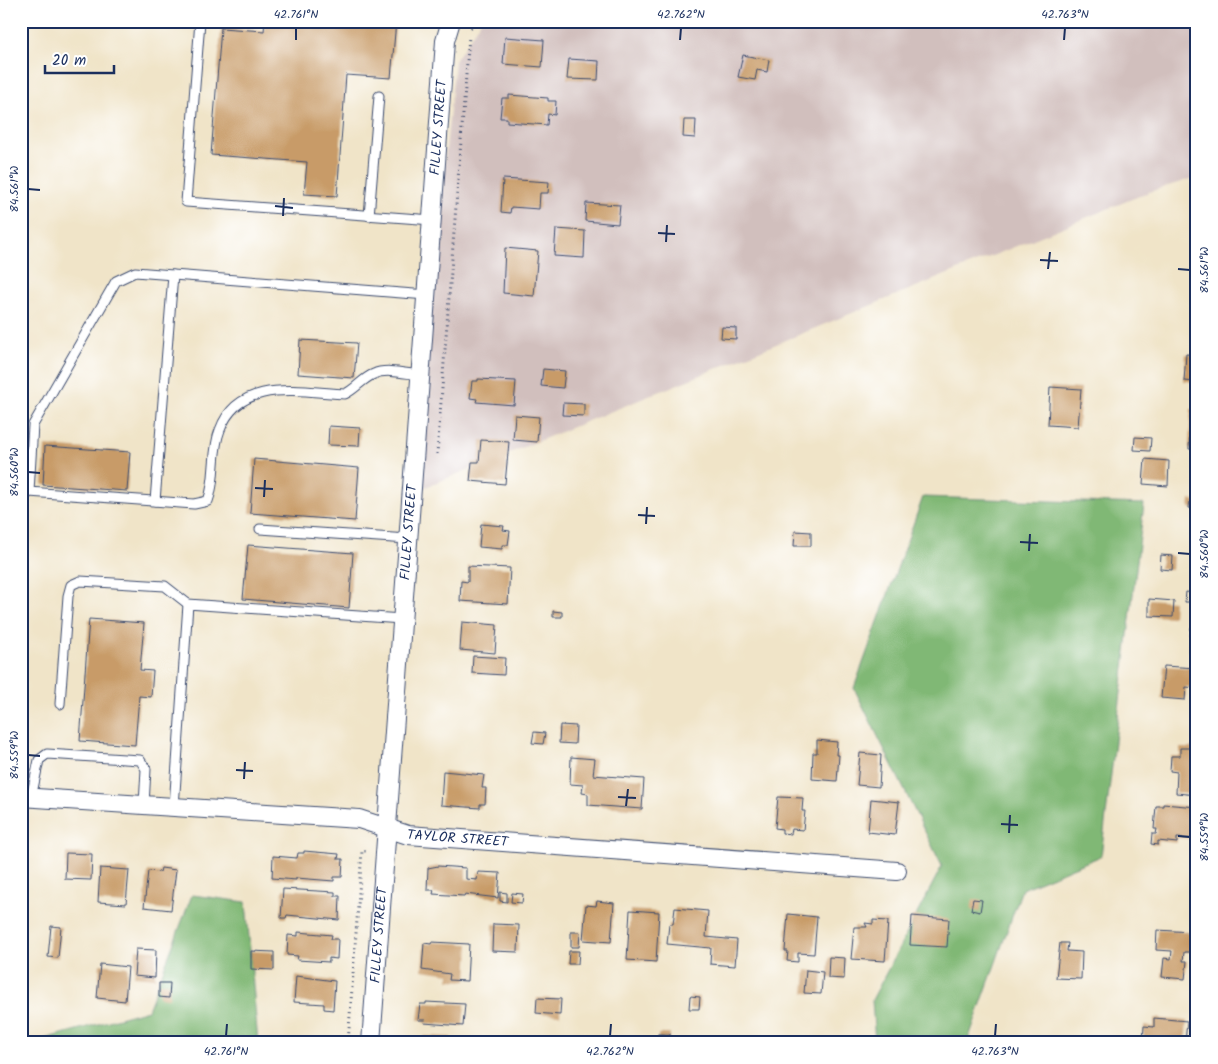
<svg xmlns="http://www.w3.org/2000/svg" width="1218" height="1064" font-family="Kalam,sans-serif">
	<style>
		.industrial { fill: #d1bfbd }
		.forest { fill: #80b875; stroke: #4e746a }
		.building { fill: #c89b68 }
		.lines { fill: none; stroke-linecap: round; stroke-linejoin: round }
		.lane-casing { stroke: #3b4a6e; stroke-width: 11 }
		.street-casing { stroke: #3b4a6e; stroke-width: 20 }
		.path { stroke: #3b4a6e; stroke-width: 3; stroke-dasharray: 1 4; stroke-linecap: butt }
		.lane { stroke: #fff; stroke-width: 9 }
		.street { stroke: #fff; stroke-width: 18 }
		.ticks { fill: none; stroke: #1b2f5e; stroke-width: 2 }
		.labels { text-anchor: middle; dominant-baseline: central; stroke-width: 4; stroke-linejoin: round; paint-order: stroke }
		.street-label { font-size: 14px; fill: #1b2f5e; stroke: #fff }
		.neatline { fill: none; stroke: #1b2f5e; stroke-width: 2 }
		.ticks-label { font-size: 12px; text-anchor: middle; fill: #1b2f5e }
	</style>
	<rect width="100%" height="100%" fill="#fff"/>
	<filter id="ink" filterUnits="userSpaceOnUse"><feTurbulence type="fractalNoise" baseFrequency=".02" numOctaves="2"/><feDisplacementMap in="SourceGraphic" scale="10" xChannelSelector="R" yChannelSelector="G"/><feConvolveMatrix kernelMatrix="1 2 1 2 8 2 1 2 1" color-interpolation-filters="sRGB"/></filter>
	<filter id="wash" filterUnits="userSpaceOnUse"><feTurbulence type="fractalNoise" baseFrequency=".0096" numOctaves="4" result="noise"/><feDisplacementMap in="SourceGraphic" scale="20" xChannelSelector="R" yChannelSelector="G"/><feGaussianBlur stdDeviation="1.12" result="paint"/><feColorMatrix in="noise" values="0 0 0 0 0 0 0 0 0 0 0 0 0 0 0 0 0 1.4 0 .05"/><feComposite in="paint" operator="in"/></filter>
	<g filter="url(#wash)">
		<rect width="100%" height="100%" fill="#f0e4c8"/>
		<polygon class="industrial" points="481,21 1197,21 1197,177 1149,192 411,493 455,61"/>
		<g class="forest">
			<polygon points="923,497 1144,504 1101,856 1022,889 967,1043 875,1043 872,1000 942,866 854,688"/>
			<polygon points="192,895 246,902 258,1043 37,1043 37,1041 148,1010"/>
		</g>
		<g id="blocks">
			<g class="building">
				<polygon points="265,21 396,21 391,78 346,75 337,196 304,194 307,162 211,155 221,28 264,31"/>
				<polygon points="913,21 923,21 922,27 913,26"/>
				<polygon points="505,37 544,40 542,67 503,64"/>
				<polygon points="743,55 769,60 767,72 757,70 755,80 738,77"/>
				<polygon points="569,59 599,61 598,80 567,79"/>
				<polygon points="509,95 548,98 548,101 556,101 555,115 548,114 547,125 507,122 507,118 500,118 502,98 509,98"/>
				<polygon points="684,120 696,120 695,138 683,137"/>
				<polygon points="503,179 549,182 548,193 540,193 539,209 511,207 510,213 501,212"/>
				<polygon points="586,203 620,205 618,224 585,221"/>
				<polygon points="556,229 585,231 584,258 554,256"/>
				<polygon points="505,248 538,251 534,296 503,293"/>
				<polygon points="722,327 736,328 736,339 721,338"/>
				<polygon points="300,340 357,343 354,378 298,374"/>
				<polygon points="1186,354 1197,355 1197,382 1184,381"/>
				<polygon points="543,369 565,371 563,388 541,386"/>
				<polygon points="478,379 516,381 514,405 476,402 477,399 470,398 472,381 478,381"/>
				<polygon points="1050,387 1081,389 1078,427 1048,425"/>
				<polygon points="563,403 584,404 584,416 562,415"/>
				<polygon points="1191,409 1197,410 1197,449 1189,449"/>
				<polygon points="515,415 539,417 537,442 513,440"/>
				<polygon points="329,426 360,428 359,446 328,445"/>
				<polygon points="1135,437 1151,438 1150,451 1134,450"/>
				<polygon points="481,440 509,442 505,484 470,481 472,462 479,462"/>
				<polygon points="45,446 130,452 127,491 43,485"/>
				<polygon points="254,459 359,468 355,521 250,513"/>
				<polygon points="1145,459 1169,461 1168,486 1143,484"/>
				<polygon points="1190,500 1197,501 1197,515 1195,515 1195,509 1189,508"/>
				<polygon points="481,524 504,526 503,530 510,531 508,545 502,545 502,549 479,547"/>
				<polygon points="795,531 811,532 811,546 794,546"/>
				<polygon points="248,545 353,553 349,608 243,599"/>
				<polygon points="1161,555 1173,556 1172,570 1160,569"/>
				<polygon points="468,566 510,568 508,604 460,601 461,581 468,582"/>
				<polygon points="1194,577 1197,577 1197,610 1193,610 1193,602 1185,602 1186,592 1194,593"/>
				<polygon points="1149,599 1174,601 1173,617 1149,616"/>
				<polygon points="553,611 562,612 562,617 553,617"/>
				<polygon points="89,619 144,623 140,670 153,671 151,697 139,696 135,745 80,741"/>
				<polygon points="462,622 497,625 495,653 460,650"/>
				<polygon points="1191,627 1197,627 1197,651 1189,651"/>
				<polygon points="473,656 505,658 504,675 472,673"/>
				<polygon points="1164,666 1197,668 1197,688 1186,687 1185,700 1161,698"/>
				<polygon points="560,725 576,726 575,744 559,743"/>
				<polygon points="534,732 545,733 543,744 532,743"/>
				<polygon points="817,740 837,742 836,755 839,755 837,781 812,779 813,753 817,753"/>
				<polygon points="1191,746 1197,746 1197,795 1176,793 1177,772 1170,771 1171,756 1180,756 1180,748 1192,748"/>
				<polygon points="860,753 881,755 879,787 857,785"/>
				<polygon points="571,757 595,759 593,775 644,779 642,809 588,805 588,794 582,793 583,785 570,784"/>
				<polygon points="443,771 484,775 482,788 486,788 485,804 480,804 480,808 441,805"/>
				<polygon points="778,797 803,798 802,811 805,811 803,830 792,829 791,834 782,833 782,829 775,828"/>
				<polygon points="871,799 899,802 895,835 868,832"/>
				<polygon points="1163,804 1197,807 1197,839 1177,838 1177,843 1158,841 1158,845 1151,844 1152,834 1156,834 1157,829 1154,829 1156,806 1163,806"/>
				<polygon points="304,851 339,854 338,859 343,859 342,877 334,877 334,881 296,878 296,880 272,878 273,856 297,858 298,853 304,853"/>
				<polygon points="66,853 92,854 91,880 65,879"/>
				<polygon points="438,866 466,868 466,879 477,880 478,872 500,873 498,898 465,894 464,896 433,894 434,890 427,890 428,868"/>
				<polygon points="100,868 129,870 126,904 98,902"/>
				<polygon points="161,868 176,870 171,910 144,907 148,871 160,872"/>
				<polygon points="283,889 335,892 335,896 340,896 339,920 287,915 286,918 281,918"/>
				<polygon points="500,892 507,893 507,902 500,901"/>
				<polygon points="512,893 523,894 522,903 511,902"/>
				<polygon points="973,899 982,900 980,912 971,910"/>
				<polygon points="597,901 614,903 611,942 583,940 586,905 596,906"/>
				<polygon points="675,908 708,911 706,937 737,940 735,966 710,964 711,948 667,944 669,924 673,924"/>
				<polygon points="630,910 659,912 656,962 627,960"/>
				<polygon points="788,914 817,917 814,954 798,953 798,962 787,961 788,951 785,951"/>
				<polygon points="912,916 949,919 947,947 910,945"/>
				<polygon points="873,920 888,921 885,961 851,959 854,927 867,927 865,923 873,924"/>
				<polygon points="493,924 519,925 518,952 492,951"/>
				<polygon points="51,926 61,927 58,958 48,957"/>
				<polygon points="1157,930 1192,932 1191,944 1194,944 1194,952 1184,952 1183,961 1187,961 1185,979 1162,977 1164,958 1171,959 1172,951 1156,950"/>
				<polygon points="298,932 332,935 331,939 338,939 337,959 329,958 329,962 297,960 298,956 287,955 288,935 298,936"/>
				<polygon points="571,932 580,932 579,947 571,947"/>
				<polygon points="432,942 469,944 467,981 449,980 450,974 422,970 424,943 431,944"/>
				<polygon points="1060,943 1068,943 1067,951 1082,952 1081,979 1056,978"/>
				<polygon points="136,949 156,950 155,978 134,976"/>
				<polygon points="251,951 274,952 274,970 251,969"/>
				<polygon points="569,951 579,951 578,964 568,964"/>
				<polygon points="829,957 845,958 844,979 828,978"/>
				<polygon points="100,964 128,967 125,1001 97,998"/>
				<polygon points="806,970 823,972 821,994 804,993"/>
				<polygon points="296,976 335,981 333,1010 324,1009 324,1004 294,1002"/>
				<polygon points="159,983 170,983 169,998 159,997"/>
				<polygon points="690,996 700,997 699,1009 689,1009"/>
				<polygon points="537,998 561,999 560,1015 536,1013"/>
				<polygon points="426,1002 465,1004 463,1026 424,1023 425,1020 418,1020 420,1004 426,1004"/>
				<polygon points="1154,1018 1187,1021 1185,1043 1143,1042 1144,1026 1154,1027"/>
				<rect x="658" y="1034" width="12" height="9"/>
				<polygon points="424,1036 451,1037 450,1043 423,1043"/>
			</g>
		</g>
	</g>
	<g filter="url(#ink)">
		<use href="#blocks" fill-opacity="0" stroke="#3b4a6e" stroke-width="1"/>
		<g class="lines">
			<defs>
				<g id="lane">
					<polyline points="200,21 186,202 433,220"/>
					<polyline points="369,216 379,96"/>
					<path d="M421,375C407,374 386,368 374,374C363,378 356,389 345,394C301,392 239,377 220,430C211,452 217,478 208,501L194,504L29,492L33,425L116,281L135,272L427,295"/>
					<polyline points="21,501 29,492"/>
					<polyline points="155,501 173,275"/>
					<polyline points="260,529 408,539"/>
					<polyline points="60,704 68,596 71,585 80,581 165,586 188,604"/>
					<polyline points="31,798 39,760 47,754 140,760 146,769 144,805"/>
					<polyline points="174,807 188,604 402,619"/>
				</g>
				<g id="street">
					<path id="s1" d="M21,797L359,819L408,835L897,871"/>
					<path id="s2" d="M371,1043L445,41L451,21"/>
				</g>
			</defs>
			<use href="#lane" class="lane-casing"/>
			<use href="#street" class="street-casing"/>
			<g class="path">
				<polyline points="471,28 477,21"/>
				<polyline points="437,454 469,36"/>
				<polyline points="348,1043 362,851 367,851"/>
			</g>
			<use href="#lane" class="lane"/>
			<use href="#street" class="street"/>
		</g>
	</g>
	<path class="ticks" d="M296,40V28M680,40L681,28M1064,40L1065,28M28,189L40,190M275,206L293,208M283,216L284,198M658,233L675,234M666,242L667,225M1040,260L1058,261M1048,269L1050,252M1178,269L1190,270M28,472L40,473M255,488L273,489M264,497L265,480M638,515L655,516M646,524L647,507M1020,542L1038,543M1029,551L1030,534M1178,553L1190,554M28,755L40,756M236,770L253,771M244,779L245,762M618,797L636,798M626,806L628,789M1001,824L1018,825M1009,833L1010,815M1178,836L1190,837M226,1036L227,1024M610,1036L611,1024M995,1036L996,1024"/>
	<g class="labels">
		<g class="street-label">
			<text stroke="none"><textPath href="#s2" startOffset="918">FILLEY STREET</textPath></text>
			<text stroke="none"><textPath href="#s2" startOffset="512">FILLEY STREET</textPath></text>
			<text stroke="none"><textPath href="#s1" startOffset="440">TAYLOR STREET</textPath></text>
			<text stroke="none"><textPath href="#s2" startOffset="108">FILLEY STREET</textPath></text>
		</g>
	</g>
	<rect width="1218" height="1064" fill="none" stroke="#fff" stroke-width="55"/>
	<path d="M45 65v8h69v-8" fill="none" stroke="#1b2f5e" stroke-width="2.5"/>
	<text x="52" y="65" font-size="15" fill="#1b2f5e" stroke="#ffffff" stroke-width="4" paint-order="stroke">20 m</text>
	<rect x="28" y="28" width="1162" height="1008" class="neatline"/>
	<g class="ticks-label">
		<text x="296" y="18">42.761°N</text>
		<text x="681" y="18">42.762°N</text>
		<text x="1065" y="18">42.763°N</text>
		<text transform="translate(14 189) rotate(-90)" y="4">84.561°W</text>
		<text transform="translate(1204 270) rotate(-90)" y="4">84.561°W</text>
		<text transform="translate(14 472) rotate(-90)" y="4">84.560°W</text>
		<text transform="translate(1204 554) rotate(-90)" y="4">84.560°W</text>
		<text transform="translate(14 755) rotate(-90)" y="4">84.559°W</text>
		<text transform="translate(1204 837) rotate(-90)" y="4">84.559°W</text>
		<text x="226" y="1055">42.761°N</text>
		<text x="610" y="1055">42.762°N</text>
		<text x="995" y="1055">42.763°N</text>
	</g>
</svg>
